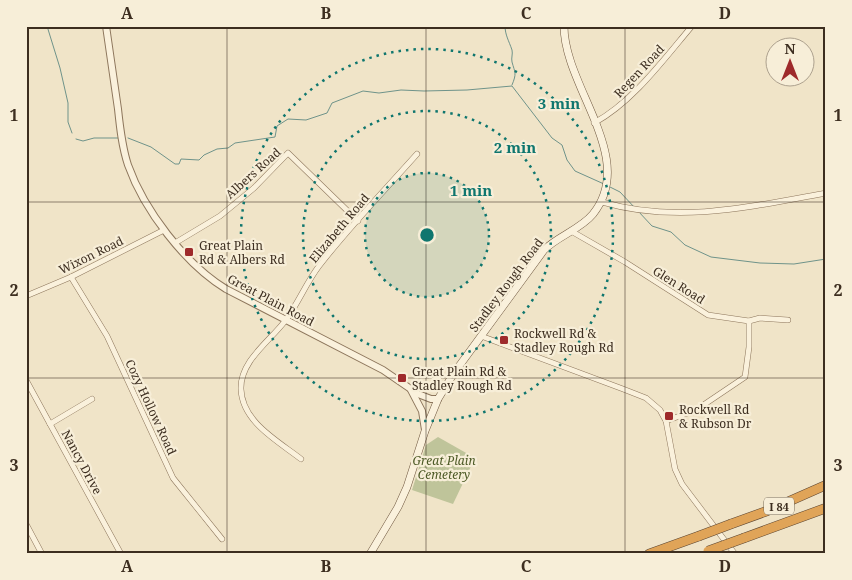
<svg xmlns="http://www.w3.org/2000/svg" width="852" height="580" font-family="'Noto Serif',serif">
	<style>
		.cemetery { fill: #bfc49a }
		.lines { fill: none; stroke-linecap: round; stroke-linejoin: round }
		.stream { stroke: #6f938a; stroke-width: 1 }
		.minor-casing { stroke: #8d765c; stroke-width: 6 }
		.tertiary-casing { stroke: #8d765c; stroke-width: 8 }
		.secondary-casing { stroke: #6f573f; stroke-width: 8 }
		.motorway-casing { stroke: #5b4430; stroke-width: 10 }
		.minor { stroke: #faf1dc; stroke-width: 5 }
		.tertiary { stroke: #faf1dc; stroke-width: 6 }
		.secondary { stroke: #faf1dc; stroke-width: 7 }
		.motorway { stroke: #e0a458; stroke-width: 9 }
		.motorway-bridge-casing { stroke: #5b4430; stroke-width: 10; stroke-linecap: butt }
		.motorway-bridge { stroke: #e0a458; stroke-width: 9 }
		.grid { fill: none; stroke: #3d2e20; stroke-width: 1; stroke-opacity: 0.55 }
		.ring { fill: none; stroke: #0f766e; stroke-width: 2.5; stroke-dasharray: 2.5 5 }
		.poi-dot { fill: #9e2a2b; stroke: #f7eed8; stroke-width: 2 }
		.labels { text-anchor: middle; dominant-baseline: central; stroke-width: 4.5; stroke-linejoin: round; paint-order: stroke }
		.shield { fill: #f7eed8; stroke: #756857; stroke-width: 1 }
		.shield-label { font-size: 11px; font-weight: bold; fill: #3d2e20 }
		.street-label { font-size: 12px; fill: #3d2e20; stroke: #f7eed8 }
		.poi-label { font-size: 12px; fill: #3d2e20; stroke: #f7eed8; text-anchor: start }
		.park-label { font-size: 12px; font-style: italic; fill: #4d5a26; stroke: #f7eed8 }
		.centre { fill: #0f766e; stroke: #f7eed8; stroke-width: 2.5 }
		.ring-label { font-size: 15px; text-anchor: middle; font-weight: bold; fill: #0f766e; stroke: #f7eed8; stroke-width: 4.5; stroke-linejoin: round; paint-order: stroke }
		.neatline { fill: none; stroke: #3d2e20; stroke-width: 2 }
		.grid-label { font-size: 16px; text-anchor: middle; font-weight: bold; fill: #3d2e20 }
	</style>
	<rect width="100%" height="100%" fill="#f0e4c8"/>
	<polygon class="cemetery" points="438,437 475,458 453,504 412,490 426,445"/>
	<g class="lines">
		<g class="stream">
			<polyline points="47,26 60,68 68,103 68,122 72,133"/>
			<path d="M505,26C505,35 509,41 512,50C513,54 511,58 512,62C515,73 517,73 512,85"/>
			<polyline points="128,138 151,147 175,164 179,164 181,159 199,160 204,155 217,149 228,148 235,143 275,137 277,126 288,119 306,120 327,113 332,103 363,91 379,93 401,90 424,91 467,90 512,86 552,138 562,145 567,160 575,171 604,184"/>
			<polyline points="76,139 83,141 94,138 118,138"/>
			<polyline points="608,186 620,192 635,208"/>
			<polyline points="638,211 652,226 671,232 685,245 711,257 760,263 794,264 826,259"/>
		</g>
		<defs>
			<g id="minor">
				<path d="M594,123C633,102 664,59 692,26"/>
				<path d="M602,202C677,224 750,207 826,193"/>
				<polyline points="571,231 625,262 708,315 749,321 760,318 788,320"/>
				<polyline points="175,243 220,216 254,188 288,153 358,221"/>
				<polyline points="71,277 107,336 173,478 222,539"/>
				<polyline points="26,296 71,277 164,230"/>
				<polyline points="481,336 623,389 646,398 660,410 666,421 675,469 682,484 735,554"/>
				<polyline points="26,380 121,554"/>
				<polyline points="666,421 696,410 745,377 749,347 749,321"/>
				<polyline points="50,424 92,399"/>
				<path d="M301,459C278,441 242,422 241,389C240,361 270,341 285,321C298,304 306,283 319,266C349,227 384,191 417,154"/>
				<polyline points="26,524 42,554"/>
			</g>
			<g id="tertiary">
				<path d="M106,26C110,54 114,82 118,109C120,128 122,147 128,165C144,210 185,264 226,289L383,370L418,394L431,399H438"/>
				<polyline points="411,390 422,411 425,430"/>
			</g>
			<path id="secondary" d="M370,554L398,507L407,487L425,431L438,399L454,373L544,250C558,236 581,229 593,214C638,158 564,87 564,26"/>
			<g id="motorway">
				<polyline points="731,524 767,511 826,485"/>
				<polyline points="744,538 826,508"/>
				<polyline points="649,554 699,536"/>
			</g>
		</defs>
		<use href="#minor" class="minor-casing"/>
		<use href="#tertiary" class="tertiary-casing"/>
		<use href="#secondary" class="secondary-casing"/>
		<use href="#motorway" class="motorway-casing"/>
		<use href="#minor" class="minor"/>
		<use href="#tertiary" class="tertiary"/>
		<use href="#secondary" class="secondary"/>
		<use href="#motorway" class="motorway"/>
		<defs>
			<g id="motorway-bridge">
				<polyline points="699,536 731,524"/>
				<polyline points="708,551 744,538"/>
			</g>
		</defs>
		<use href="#motorway-bridge" class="motorway-bridge-casing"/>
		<use href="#motorway-bridge" class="motorway-bridge"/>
	</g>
	<path class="grid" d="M227,26V554M426,26V554M625,26V554M26,202H826M26,378H826"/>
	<circle cx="427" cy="235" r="62" fill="#0f766e" fill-opacity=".12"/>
	<g class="ring">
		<circle cx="427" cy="235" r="62"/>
		<circle cx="427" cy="235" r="124"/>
		<circle cx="427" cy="235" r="186"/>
	</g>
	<g class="poi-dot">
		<rect x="184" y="247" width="10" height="10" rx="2.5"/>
		<rect x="499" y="335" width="10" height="10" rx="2.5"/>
		<rect x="397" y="373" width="10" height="10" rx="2.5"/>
		<rect x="664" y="411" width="10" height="10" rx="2.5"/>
	</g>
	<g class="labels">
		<rect class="shield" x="764" y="497.5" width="30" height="17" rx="4"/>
		<g class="shield-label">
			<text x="779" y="506">I 84</text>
		</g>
		<g class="street-label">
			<text transform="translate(639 71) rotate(-47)">Regen Road</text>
			<text transform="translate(253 173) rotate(-42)">Albers Road</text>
			<text transform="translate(339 228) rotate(-50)">Elizabeth Road</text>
			<text transform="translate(91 255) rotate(-26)">Wixon Road</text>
			<text transform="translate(506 285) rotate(-53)">Stadley Rough Road</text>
			<text transform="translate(679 285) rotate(32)">Glen Road</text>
			<text transform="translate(271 300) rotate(28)">Great Plain Road</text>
			<text transform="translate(151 407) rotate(65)">Cozy Hollow Road</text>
			<text transform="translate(82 462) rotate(62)">Nancy Drive</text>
		</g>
		<g class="poi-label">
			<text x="199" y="245">Great Plain<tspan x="199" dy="14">Rd &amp; Albers Rd</tspan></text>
			<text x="514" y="333">Rockwell Rd &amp;<tspan x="514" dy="14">Stadley Rough Rd</tspan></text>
			<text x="412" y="371">Great Plain Rd &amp;<tspan x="412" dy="14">Stadley Rough Rd</tspan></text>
			<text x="679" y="409">Rockwell Rd<tspan x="679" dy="14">&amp; Rubson Dr</tspan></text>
		</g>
		<g class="park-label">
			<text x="444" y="460">Great Plain<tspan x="444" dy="14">Cemetery</tspan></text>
		</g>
	</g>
	<circle cx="427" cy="235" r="8" class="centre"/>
	<g class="ring-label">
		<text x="559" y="109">3 min</text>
		<text x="515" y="153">2 min</text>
		<text x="471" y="196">1 min</text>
	</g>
	<rect width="852" height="580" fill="none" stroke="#f7eed8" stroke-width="55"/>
	<g transform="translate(790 62)"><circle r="24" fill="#f7eed8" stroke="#ada18e"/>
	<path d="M0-4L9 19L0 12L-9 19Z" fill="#9e2a2b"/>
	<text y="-8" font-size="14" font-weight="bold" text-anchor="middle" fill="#3d2e20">N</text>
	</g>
	<rect x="28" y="28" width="796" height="524" class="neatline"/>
	<g class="grid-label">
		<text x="127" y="19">A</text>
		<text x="326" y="19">B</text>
		<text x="526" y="19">C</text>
		<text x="725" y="19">D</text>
		<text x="14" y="121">1</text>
		<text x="838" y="121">1</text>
		<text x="14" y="296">2</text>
		<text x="838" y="296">2</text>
		<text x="14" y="471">3</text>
		<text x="838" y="471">3</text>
		<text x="127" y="572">A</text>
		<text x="326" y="572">B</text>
		<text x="526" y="572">C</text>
		<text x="725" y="572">D</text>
	</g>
</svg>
